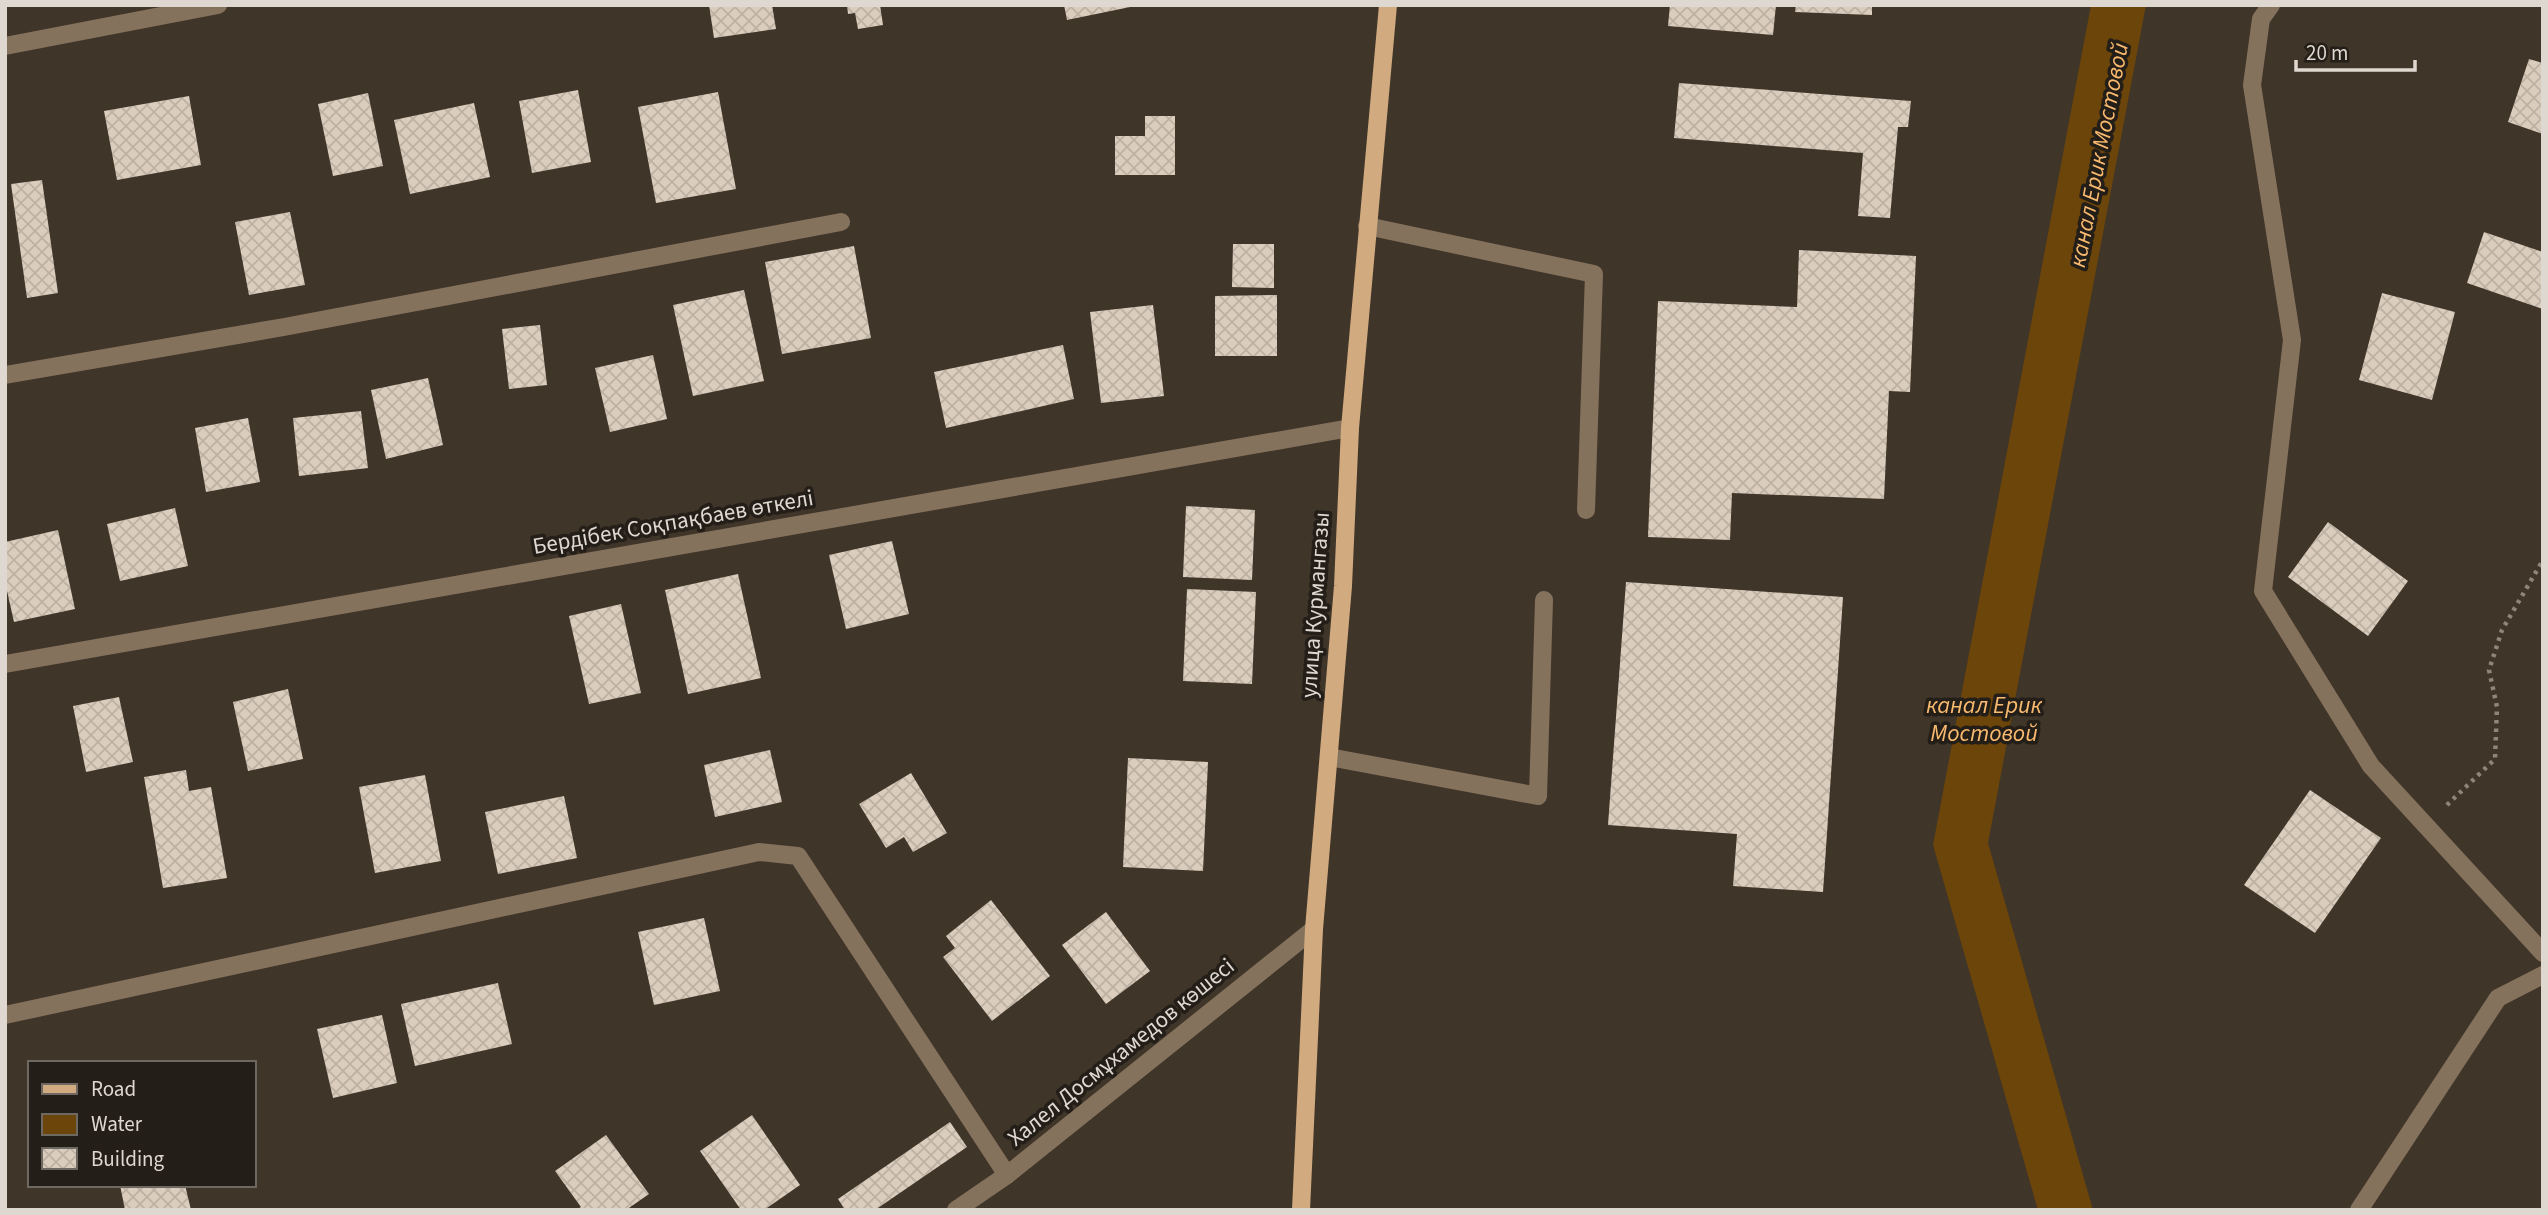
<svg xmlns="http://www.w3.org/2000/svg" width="2548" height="1215" font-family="'Source Sans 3',sans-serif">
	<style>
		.water { fill: #6c450a }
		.building { fill: url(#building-cross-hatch) }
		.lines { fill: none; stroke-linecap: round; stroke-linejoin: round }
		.path { stroke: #8e857b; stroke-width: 4.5; stroke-dasharray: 3.5 5; stroke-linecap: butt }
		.minor { stroke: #85725d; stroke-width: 18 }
		.major { stroke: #d1ab7f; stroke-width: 18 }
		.labels { text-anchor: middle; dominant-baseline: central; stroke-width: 7; stroke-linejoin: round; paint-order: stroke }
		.street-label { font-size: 23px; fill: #dfd8d0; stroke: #231e18 }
		.water-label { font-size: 24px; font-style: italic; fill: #f9ba6f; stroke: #231e18 }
	</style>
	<defs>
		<pattern id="building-cross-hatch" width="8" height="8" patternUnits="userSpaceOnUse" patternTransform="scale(1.75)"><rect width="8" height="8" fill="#dbcdbe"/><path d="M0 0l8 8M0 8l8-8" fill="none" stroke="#bdb1a4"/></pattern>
	</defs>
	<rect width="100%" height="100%" fill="#403529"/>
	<polygon class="water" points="2091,5 2146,5 1988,843 2093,1210 2038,1210 1933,845"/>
	<g class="building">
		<polygon points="709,5 772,5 776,29 714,38"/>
		<polygon points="847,5 880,5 883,25 858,29 855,13 848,14"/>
		<polygon points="1064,5 1135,5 1135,6 1067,20"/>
		<polygon points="1670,5 1776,5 1773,35 1668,26"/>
		<polygon points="1796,5 1872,5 1872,15 1795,12"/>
		<polygon points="2529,59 2543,63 2543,134 2508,122"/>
		<polygon points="1679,83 1911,101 1908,127 1898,127 1890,218 1858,216 1863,153 1674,138"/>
		<polygon points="578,90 591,162 532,173 519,101"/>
		<polygon points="718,92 736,189 656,203 638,107"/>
		<polygon points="368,93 383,166 333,176 318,104"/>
		<polygon points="189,96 201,165 117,180 104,111"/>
		<polygon points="474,103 490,177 410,194 394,120"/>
		<polygon points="1145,116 1175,116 1175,175 1115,175 1115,136 1145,136"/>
		<polygon points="42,180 58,293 27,298 11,184"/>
		<polygon points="290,212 305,285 249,295 235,222"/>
		<polygon points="2484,232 2543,252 2543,309 2467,283"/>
		<polygon points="1233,244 1274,244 1274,288 1232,287"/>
		<polygon points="854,246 871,338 782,354 765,262"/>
		<polygon points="1799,250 1916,256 1910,392 1889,391 1884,499 1732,493 1730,540 1648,537 1658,301 1797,307"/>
		<polygon points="744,290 764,381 693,396 673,305"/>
		<polygon points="2382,293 2455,312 2432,400 2359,380"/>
		<polygon points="1277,295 1277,356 1215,356 1215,296"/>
		<polygon points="1153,305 1164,396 1101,403 1090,312"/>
		<polygon points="540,325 547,385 509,389 502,329"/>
		<polygon points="1063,345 1074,399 946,428 934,372"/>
		<polygon points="653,355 667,419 610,432 595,368"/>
		<polygon points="428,378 443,445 386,459 371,390"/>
		<polygon points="361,411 368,468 299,476 293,418"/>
		<polygon points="248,418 260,482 206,492 195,428"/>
		<polygon points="1186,506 1255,510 1252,580 1183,577"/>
		<polygon points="175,508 188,566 120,581 107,524"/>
		<polygon points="2328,522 2408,581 2368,636 2288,577"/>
		<polygon points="58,530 75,609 14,622 5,582 5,542"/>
		<polygon points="892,541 909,614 846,629 829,555"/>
		<polygon points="738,574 761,678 688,694 665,590"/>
		<polygon points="1626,582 1843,597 1823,892 1733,886 1737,834 1608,825"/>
		<polygon points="1187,589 1256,592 1252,684 1183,681"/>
		<polygon points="621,604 641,693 589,704 569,616"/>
		<polygon points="288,689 303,759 248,771 233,702"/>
		<polygon points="119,697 133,762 86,772 73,706"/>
		<polygon points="770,750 782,802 715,817 704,765"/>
		<polygon points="1128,758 1208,762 1203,871 1123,867"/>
		<polygon points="186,770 189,791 211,787 227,878 163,888 144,777"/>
		<polygon points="911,773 947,833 913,852 904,837 886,848 859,804"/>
		<polygon points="425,775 441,861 375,873 359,787"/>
		<polygon points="2310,790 2381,838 2315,933 2244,885"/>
		<polygon points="564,796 577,858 498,874 485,812"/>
		<polygon points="991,900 1050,976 992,1021 943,957 955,948 946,936"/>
		<polygon points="1106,912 1150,971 1106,1004 1062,945"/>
		<polygon points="704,918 720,991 654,1005 638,932"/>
		<polygon points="498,983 512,1044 415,1066 401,1004"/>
		<polygon points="382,1015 397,1083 333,1098 317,1029"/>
		<polygon points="752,1115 800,1185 764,1210 741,1210 700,1151"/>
		<polygon points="950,1122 967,1147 875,1210 845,1210 838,1199"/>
		<polygon points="606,1135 649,1194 626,1210 576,1210 581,1207 555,1171"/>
		<polygon points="120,1185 185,1185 191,1210 125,1210"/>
	</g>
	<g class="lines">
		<polyline class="path" points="2447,805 2495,759 2497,707 2489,670 2502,630 2543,560"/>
		<g class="minor">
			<polyline points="2271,5 2261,19 2252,85 2292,340 2263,591 2371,766 2543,953"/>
			<polyline points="5,46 218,5"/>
			<polyline points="1367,226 1594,274 1586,510"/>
			<polyline points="5,375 284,327 841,222"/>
			<polyline points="5,664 1350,428"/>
			<polyline points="1329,757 1538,796 1544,600"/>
			<polyline points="5,1015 759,852 798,856 1007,1175"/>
			<polyline points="956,1210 1007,1175 1314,929"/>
			<polyline points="2359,1210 2498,998 2543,975"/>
		</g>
		<polyline class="major" points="1301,1210 1314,929 1343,586 1350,428 1388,5"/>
	</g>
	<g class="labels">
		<g class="street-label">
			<text transform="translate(673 522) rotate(-10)">Бердібек Соқпақбаев өткелі</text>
			<text transform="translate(1315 605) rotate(-86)">улица Курмангазы</text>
			<text transform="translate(1121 1052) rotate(-39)">Халел Досмұхамедов көшесі</text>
		</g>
		<g class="water-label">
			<text transform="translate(2099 155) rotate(-79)">канал Ерик Мостовой</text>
			<text x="1984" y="705">канал Ерик<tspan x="1984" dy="28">Мостовой</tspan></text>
		</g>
	</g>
	<rect width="2548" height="1215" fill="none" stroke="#dfd8d0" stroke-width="14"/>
	<rect x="28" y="1061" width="228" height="126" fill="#231e18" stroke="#6e6862" stroke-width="2"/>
	<rect x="42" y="1084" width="35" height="10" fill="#d1ab7f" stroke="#6e6862" stroke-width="2"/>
	<text x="91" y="1096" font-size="21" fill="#dfd8d0">Road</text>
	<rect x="42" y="1114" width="35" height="21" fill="#6c450a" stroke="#6e6862" stroke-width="2"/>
	<text x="91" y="1131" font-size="21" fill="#dfd8d0">Water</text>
	<rect x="42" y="1148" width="35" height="21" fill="url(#building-cross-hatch)" stroke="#6e6862" stroke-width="2"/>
	<text x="91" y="1166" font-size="21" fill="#dfd8d0">Building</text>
	<path d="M2296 60v10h119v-10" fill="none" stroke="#dfd8d0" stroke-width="3.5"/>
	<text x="2306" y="60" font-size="21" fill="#dfd8d0" stroke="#231e18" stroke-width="5" paint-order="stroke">20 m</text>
</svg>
